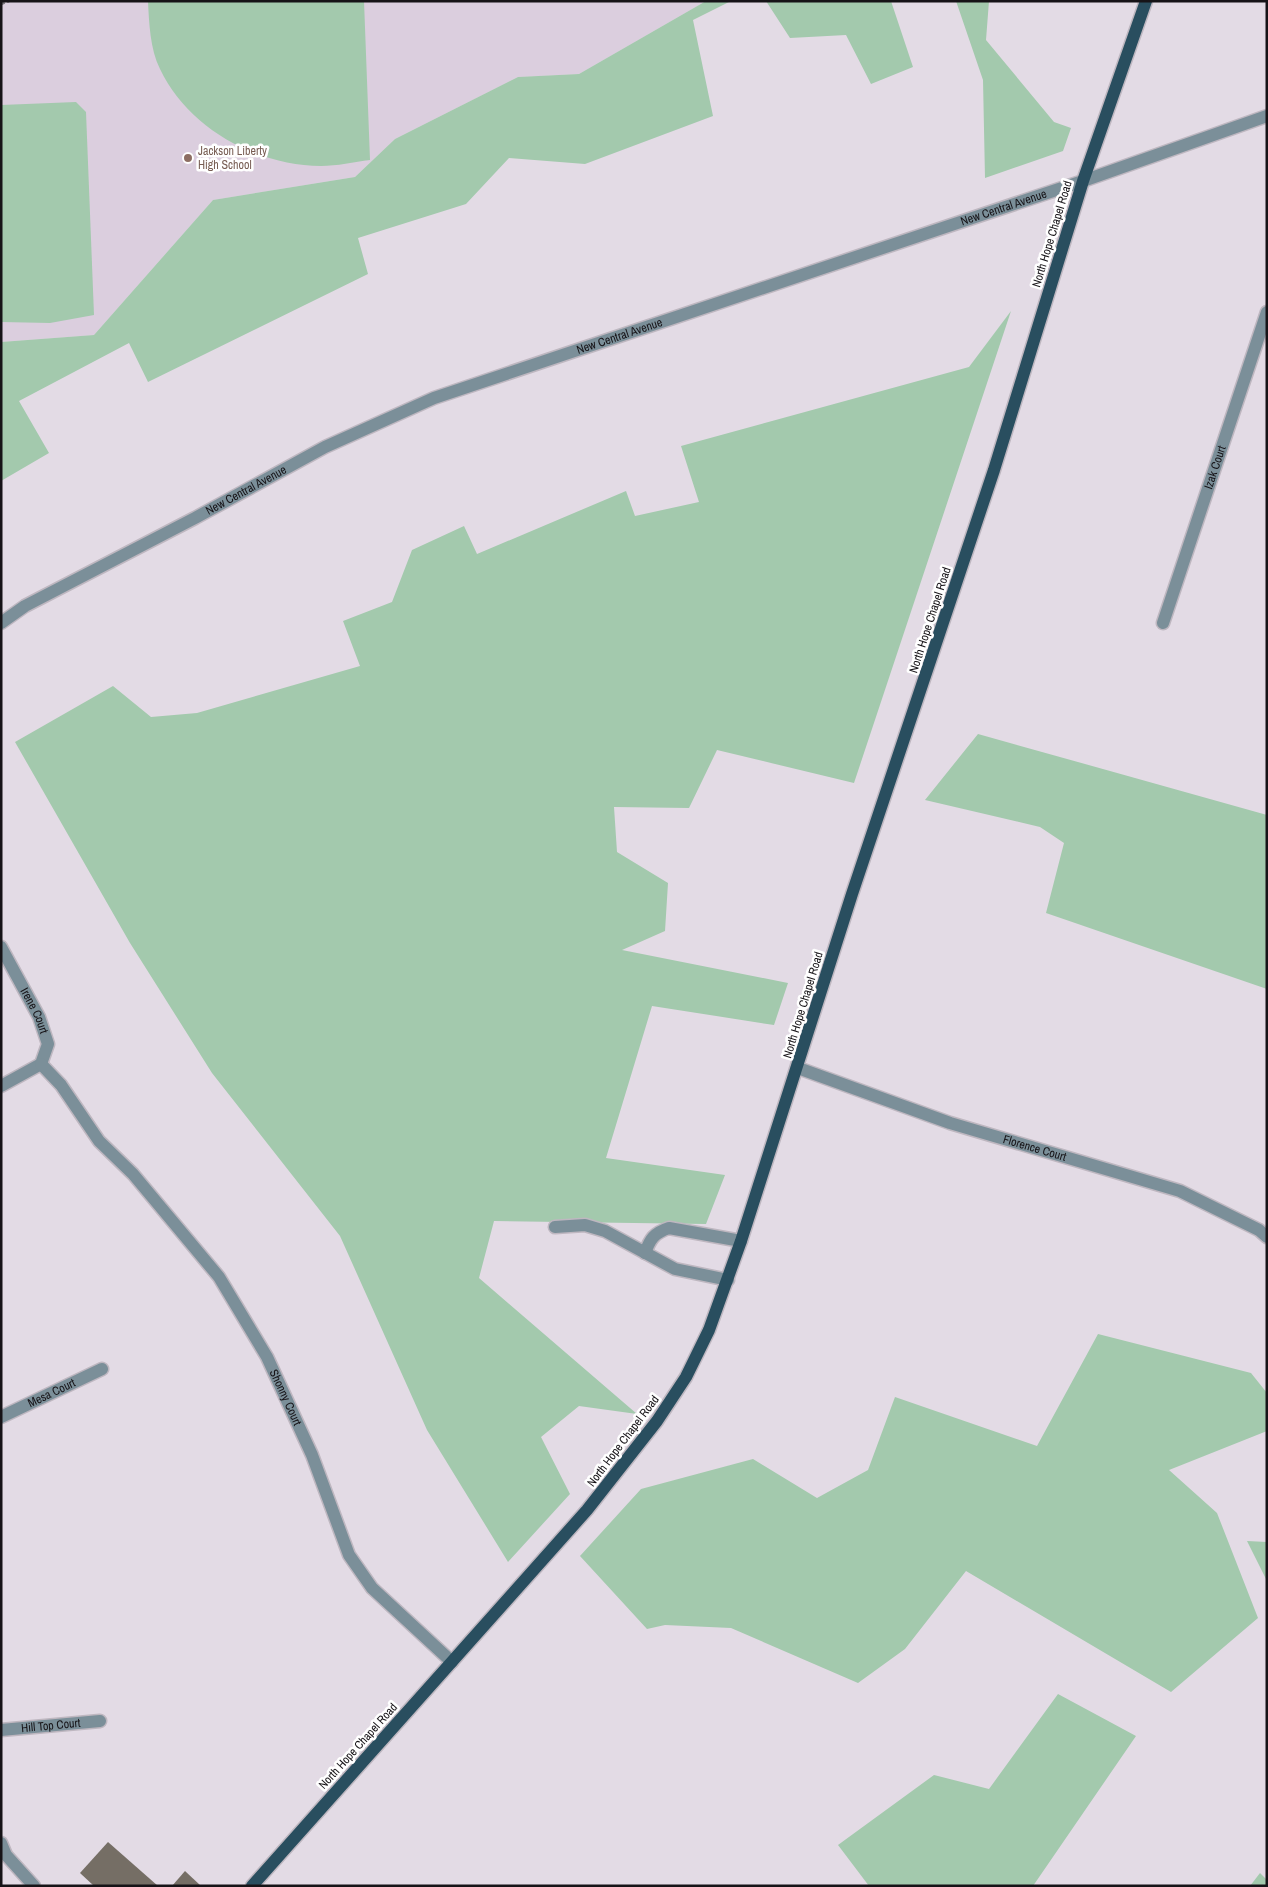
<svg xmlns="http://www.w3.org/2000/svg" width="1268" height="1887" font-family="'Archivo Narrow',sans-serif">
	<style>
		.built { fill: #dbcede }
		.green { fill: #a3c9ad }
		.building { fill: #756e65 }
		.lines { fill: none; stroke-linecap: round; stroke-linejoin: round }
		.minor-casing { stroke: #beb7c0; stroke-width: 15 }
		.major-casing { stroke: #beb7c0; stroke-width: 15 }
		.path { stroke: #79747b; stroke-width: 2.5; stroke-dasharray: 4 2.5; stroke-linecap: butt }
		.minor { stroke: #7b8f99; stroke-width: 12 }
		.major { stroke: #294e5f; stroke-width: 12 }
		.education-dot { fill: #8d6e63; stroke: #fff; stroke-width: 2 }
		.labels { text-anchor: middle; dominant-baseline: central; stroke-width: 5; stroke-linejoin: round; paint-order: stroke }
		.education-label { font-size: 12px; fill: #785e54; stroke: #fff; text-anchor: start }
		.street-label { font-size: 12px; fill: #161317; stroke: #fff }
	</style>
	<rect width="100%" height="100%" fill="#e3dbe5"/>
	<polygon class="built" points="1,1 706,1 579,74 518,77 395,139 355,177 213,200 94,335 1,342"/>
	<g class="green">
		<path d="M148,1H364L370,160C354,162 337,166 321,166C255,165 188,128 160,69C150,49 149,22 148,1Z"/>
		<polygon points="706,1 731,1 693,20 713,116 585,164 509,158 466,204 358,238 368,274 148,382 129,343 19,401 49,453 1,481 1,342 94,335 213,200 355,177 395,139 518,77 579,74"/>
		<polygon points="766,1 891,1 913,67 871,84 846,35 790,38"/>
		<polygon points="956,1 989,1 986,40 1054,122 1071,128 1063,151 985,178 983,80"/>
		<polygon points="76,102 86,112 94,315 50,323 1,322 1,105"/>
		<polygon points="1011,311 854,783 717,750 689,808 614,807 617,852 668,883 665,931 622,950 788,983 774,1025 652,1006 606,1158 725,1175 706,1224 494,1221 479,1278 637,1414 579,1406 541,1437 570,1494 508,1562 427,1430 340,1236 212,1073 130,943 15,742 113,686 151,717 197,713 360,666 343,621 392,602 412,550 464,526 477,554 626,491 635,516 699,502 681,446 969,367"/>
		<polygon points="978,734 1267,815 1267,989 1046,913 1064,843 1040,827 925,800"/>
		<polygon points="1098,1334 1251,1373 1267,1393 1267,1431 1169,1470 1217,1513 1258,1618 1171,1692 966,1571 905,1649 858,1683 731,1628 665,1625 647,1629 580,1556 641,1489 753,1459 817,1498 868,1470 895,1397 1037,1446"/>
		<polygon points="1247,1541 1267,1542 1267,1581"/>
		<polygon points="1058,1694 1136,1736 1033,1886 869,1886 838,1845 934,1775 989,1789"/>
		<polygon points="1260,1873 1267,1880 1267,1886 1250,1886"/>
	</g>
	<g class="building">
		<polygon points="108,1842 158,1886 94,1886 80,1873"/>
		<polygon points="185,1871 201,1886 172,1886"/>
	</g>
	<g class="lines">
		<defs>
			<g id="minor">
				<path id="s1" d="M1,623L25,606L195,518L325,447L434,398L1083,181L1267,116"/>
				<path id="s2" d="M1163,623L1267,312"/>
				<path id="s3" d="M1,947L39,1017L48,1044L41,1064L1,1086"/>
				<path id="s4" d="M41,1064L61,1085L99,1141L133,1174L219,1277L267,1357L312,1455L349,1555L372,1588L452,1662"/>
				<path id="s5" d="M798,1068L950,1123L1180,1191L1259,1230L1267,1237"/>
				<polyline points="555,1227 585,1225 605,1231 675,1269 728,1280"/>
				<path d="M645,1253C650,1239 654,1233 669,1228L741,1241"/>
				<path id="s6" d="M1,1417L102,1369"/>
				<path id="s7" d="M1,1730L100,1721"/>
				<polyline points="1,1843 6,1855 34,1886"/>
			</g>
			<polyline id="major" points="252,1886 587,1510 657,1421 686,1377 709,1330 741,1241 852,894 994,470 1083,181 1146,1"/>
		</defs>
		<use href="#minor" class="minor-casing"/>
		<use href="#major" class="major-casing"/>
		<polyline class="path" points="1,4 9,1"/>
		<use href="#minor" class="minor"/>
		<use href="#major" class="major"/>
	</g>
	<circle class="education-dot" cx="188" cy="158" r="5"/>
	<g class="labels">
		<g class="education-label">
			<text x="198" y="151">Jackson Liberty<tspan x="198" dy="14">High School</tspan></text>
		</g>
		<g class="street-label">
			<text stroke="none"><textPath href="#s1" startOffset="1089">New Central Avenue</textPath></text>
			<text transform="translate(1052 234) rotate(-73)">North Hope Chapel Road</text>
			<text stroke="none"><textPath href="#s1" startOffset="684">New Central Avenue</textPath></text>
			<text stroke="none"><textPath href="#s2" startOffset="164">Izak Court</textPath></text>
			<text stroke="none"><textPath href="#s1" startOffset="279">New Central Avenue</textPath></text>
			<text transform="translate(930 620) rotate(-72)">North Hope Chapel Road</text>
			<text transform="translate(803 1005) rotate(-73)">North Hope Chapel Road</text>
			<text stroke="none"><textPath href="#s3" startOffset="72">Irene Court</textPath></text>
			<text stroke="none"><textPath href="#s5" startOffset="250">Florence Court</textPath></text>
			<text stroke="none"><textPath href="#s6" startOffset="56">Mesa Court</textPath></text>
			<text stroke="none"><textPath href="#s4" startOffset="416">Shonny Court</textPath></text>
			<text transform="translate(623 1441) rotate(-53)">North Hope Chapel Road</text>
			<text stroke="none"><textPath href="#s7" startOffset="50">Hill Top Court</textPath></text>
			<text transform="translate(358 1746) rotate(-48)">North Hope Chapel Road</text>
		</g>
	</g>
	<rect width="1268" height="1887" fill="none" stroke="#161317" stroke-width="5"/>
</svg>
